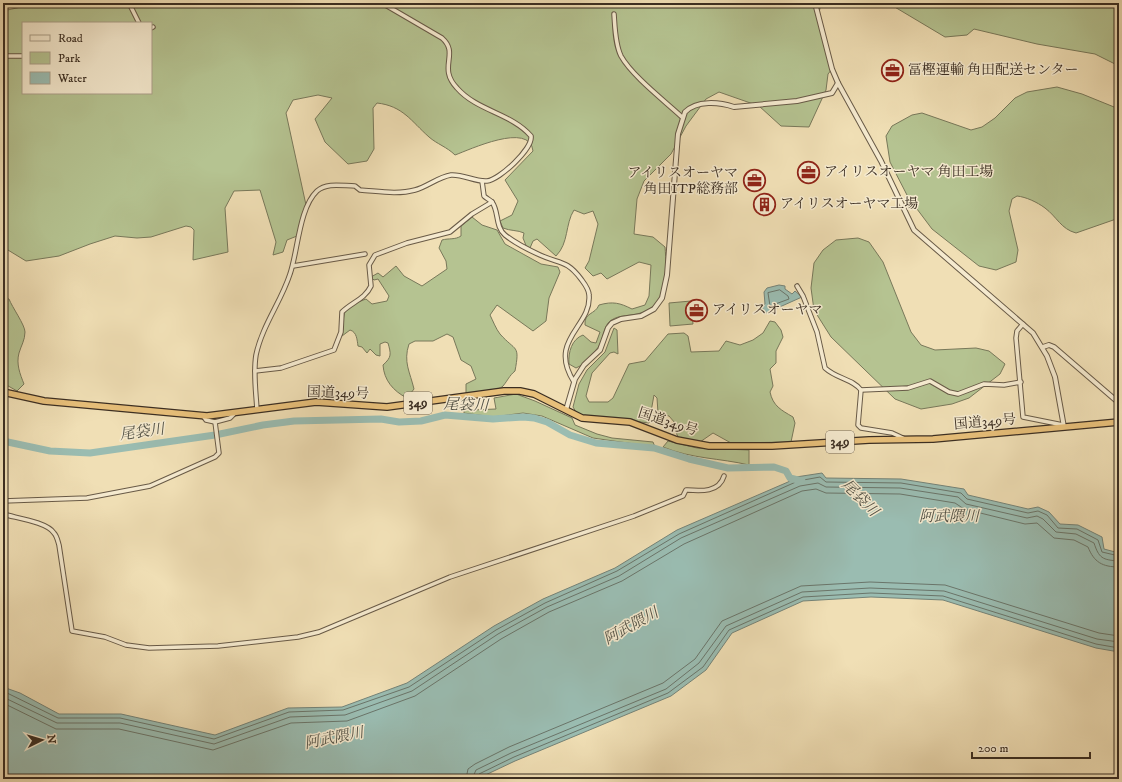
<svg xmlns="http://www.w3.org/2000/svg" width="1122" height="782" font-family="'IM FELL DW Pica','Noto Serif JP',serif">
	<style>
		.green { fill: #b5c391; stroke: #78785a; fill-rule: evenodd }
		.water { fill: #9abcb1; stroke: #748378 }
		.lines { fill: none; stroke-linecap: round; stroke-linejoin: round }
		.shore { stroke: #6a756a; stroke-width: 1 }
		.river { stroke: #9abcb1; stroke-width: 7 }
		.minor-casing { stroke: #685a47; stroke-width: 5.5 }
		.tertiary-casing { stroke: #685a47; stroke-width: 6 }
		.trunk-casing { stroke: #3b2e22; stroke-width: 8 }
		.minor { stroke: #f5eacf; stroke-width: 3.5 }
		.tertiary { stroke: #f5eacf; stroke-width: 4 }
		.trunk { stroke: #e8c07a; stroke-width: 5.5 }
		.labels { text-anchor: middle; dominant-baseline: central; stroke-width: 3; stroke-linejoin: round; paint-order: stroke }
		.shield { fill: #f5eacf; stroke: #736656; stroke-width: 1 }
		.shield-label { font-size: 13px; font-weight: bold; fill: #3b2e22 }
		.poi-label { font-size: 14px; fill: #3b2e22; stroke: #f5eacf; text-anchor: start }
		.street-label { font-size: 14px; fill: #3b2e22; stroke: #f5eacf }
		.water-label { font-size: 15px; font-style: italic; fill: #535246; stroke: #f5eacf }
	</style>
	<rect width="100%" height="100%" fill="#f0dfb5"/>
	<filter id="stains"><feTurbulence type="fractalNoise" baseFrequency=".005" numOctaves="4"/><feColorMatrix values="0 0 0 0 .2 0 0 0 0 .09 0 0 0 0 .02 0 0 0 .5 -.17"/></filter>
	<radialGradient id="worn" r=".72"><stop offset=".6" stop-color="#630" stop-opacity="0"/><stop offset="1" stop-color="#630" stop-opacity=".3"/></radialGradient>
	<g class="green">
		<path d="M39,3H821L818,18L832,69L828,74L826,90L809,127L781,126L759,106L719,92L706,99L686,126L671,154L644,181L637,199L634,234L653,237L665,247C667,271 668,308 637,314C628,316 615,315 608,323C603,330 603,339 599,346C597,350 584,362 580,366L576,368L569,364C568,352 572,339 583,335L591,342L596,343L600,332L585,325C584,312 595,315 599,305C613,301 620,303 632,309L645,305L649,296L651,265L639,262L607,279L601,273L593,276L585,268L589,261L598,224L593,211L584,214L574,210C565,224 569,243 556,256L537,239L533,241L530,248H527L523,238L524,233C518,230 510,231 503,228L500,221L512,215L518,201L505,180L533,151C530,121 469,150 455,155C447,147 437,144 429,137C411,121 403,106 377,103L373,108L374,149L367,161L348,164L325,142L315,119L332,98L318,95L293,100L286,113L306,205L297,236L287,240L283,252L273,255L276,242L260,190L234,191L225,208L228,252L193,260L194,230L191,227L186,226L151,237L137,238L115,236L90,244L59,256L26,261L3,247V11ZM23,23H151V93H23Z"/>
		<polygon points="888,3 1119,3 1119,66 1095,54 1037,44 974,29 967,35 945,37"/>
		<path d="M1057,87L1082,94L1119,109V218L1076,233C1061,229 1057,217 1045,208C1037,202 1026,197 1017,196L1012,199L1009,211L1018,250L1016,262L996,270L979,266L932,229L908,197L890,162L886,136L892,126L912,115L922,113L971,130L982,127L995,118L1015,98L1027,92Z"/>
		<path d="M472,217L482,225L497,230L505,244L541,264L558,267L560,272L549,298L546,321L533,331L497,305L490,315C493,321 496,329 500,334C516,352 520,344 515,371C509,376 508,380 503,386C499,391 473,394 466,393V384L476,379L471,366L461,360L453,337L447,334L433,341H415L409,344C403,362 410,372 414,389L407,398C393,391 384,380 383,365C392,357 391,354 388,343L385,342L380,344V356L376,355L370,349L367,353L362,347L358,346C357,340 357,332 350,330L342,336C345,311 339,309 366,299L372,304L387,301L389,296L378,279L374,280L371,277L378,273L383,277L396,266L404,276L422,286L447,269L446,261L439,248L442,240C449,238 455,240 461,236V226Z"/>
		<polygon points="858,238 869,242 883,262 911,332 921,345 935,350 976,348 989,351 1005,364 1000,374 969,398 952,404 921,409 895,399 831,337 814,310 811,288 814,263 823,250 836,240"/>
		<path d="M3,298L9,299C12,307 25,325 25,332C25,340 21,346 19,353C16,364 20,374 24,384L17,391L3,383Z"/>
		<polygon points="691,301 693,324 670,326 669,303"/>
		<path d="M770,321L775,322L781,330L783,337L776,351V363L770,369L773,386L770,392C773,406 781,410 793,417L795,423L791,442L731,443L713,433L700,442L681,439L677,435L675,423L669,416L658,413L657,398L654,395L649,423L582,415L576,412L573,407L579,384L587,370L605,352L614,328L617,330L618,354L614,352L610,353L592,373L586,396L589,402H608L613,398L629,364L645,361L668,334L684,333L688,336L691,352L719,351L726,341L740,345L753,340L763,333Z"/>
		<polygon points="516,394 535,401 572,418 575,425 597,434 612,438 653,442 655,447 593,438 542,416 523,413 493,417 464,413 464,405 471,410 496,409 494,398"/>
		<path d="M668,441L697,448L749,450V465C720,458 692,459 663,447Z"/>
	</g>
	<g class="water">
		<polygon points="779,285 785,286 785,289 792,294 795,291 802,297 764,314 762,306 765,304 764,292 767,288"/>
		<polygon points="822,473 826,478 901,479 964,489 968,495 1028,509 1038,507 1049,512 1060,524 1078,525 1102,537 1104,549 1119,553 1119,652 1096,648 943,600 871,597 803,601 732,633 706,670 671,696 515,761 477,779 3,778 3,687 20,693 59,714 121,714 215,735 288,708 342,707 407,683 494,626 543,599 615,568 677,530 788,482 796,477"/>
	</g>
	<g class="lines">
		<g class="shore">
			<polygon points="780,290 788,296 789,299 770,306 768,293"/>
			<polyline points="3,691 58,718 120,718 214,739 289,712 343,710 409,687 496,630 545,603 617,571 679,534 798,481 820,477 826,482 901,483 961,493 967,499 1028,513 1038,511 1047,515 1058,528 1077,529 1098,540 1102,552 1119,556"/>
			<path d="M3,697L57,723H120L214,744L290,717L345,715L412,691L498,634L547,607L619,576L681,538L800,486L818,483L826,487L900,488L958,497L966,504L1027,518L1037,516L1043,519L1056,532L1076,534L1094,543C1099,558 1102,560 1119,561"/>
			<path d="M3,703L56,729H119L213,750L291,723L347,721L415,696L501,639L549,612L622,581L684,544L802,491L816,489L826,493L900,494L955,503L964,509L1025,524L1037,523L1054,538L1074,540L1088,547C1094,562 1102,567 1119,567"/>
			<polyline points="466,779 468,769 475,764 509,747 663,683 695,659 722,621 801,586 870,582 945,585 1099,633 1119,636"/>
			<polyline points="472,779 476,770 511,753 666,689 699,663 726,626 802,592 870,588 944,591 1097,639 1119,642"/>
			<polyline points="477,779 479,774 514,757 668,693 703,667 729,630 803,597 871,593 943,596 1096,644 1119,648"/>
		</g>
		<polyline class="river" points="3,441 50,451 90,453 215,435 263,425 294,421 381,419 399,422 421,421 445,415 493,419 523,417 534,418 547,422 570,435 596,443 654,448 689,459 728,468 774,467 786,471 790,478 802,481"/>
		<defs>
			<g id="minor">
				<polyline points="129,3 139,23"/>
				<path d="M614,14C615,27 615,44 621,56C632,76 666,102 683,118"/>
				<polyline points="151,28 153,27"/>
				<polyline points="3,56 23,56"/>
				<path d="M482,181L484,196C486,198 490,200 492,202C499,211 495,227 505,235C515,243 529,250 540,255C559,264 566,259 581,279C584,283 589,289 589,295C592,327 547,339 574,382"/>
				<polyline points="293,266 365,254"/>
				<path d="M797,286L803,296L817,332L825,368C837,379 853,379 861,390L858,425L861,428L892,433L905,439"/>
				<polyline points="1023,324 1017,331 1016,338 1023,417 1063,425"/>
				<path d="M255,371L281,368L334,350L341,332L342,312C352,302 365,299 371,286L369,265L375,255L407,243L450,232L472,214L492,202"/>
				<polyline points="861,390 908,388 930,381 949,392 958,394 984,384 1004,385 1021,382"/>
				<path d="M257,410C256,392 253,373 256,355C262,326 281,302 290,274C298,251 299,208 317,191C327,182 343,186 355,186L360,190C377,191 397,195 415,190C427,187 438,177 451,175C463,174 475,182 487,181C499,180 533,149 531,136C511,113 477,111 457,88C437,67 460,54 442,38L382,3"/>
				<polyline points="203,416 206,420 215,422"/>
				<polyline points="3,501 87,498 150,486 215,457 219,453 215,422 230,418 234,414"/>
				<path d="M3,514C16,518 47,522 54,533C57,536 58,542 59,545L72,631L105,637L126,645L149,648L218,646L298,637L319,632L450,577L634,516L683,496L686,490C700,491 719,493 724,476"/>
			</g>
			<g id="tertiary">
				<polyline points="815,3 832,69 838,83 881,161 914,230 1033,333 1047,356 1055,377 1064,427"/>
				<polyline points="1043,347 1049,345 1054,347 1119,403"/>
				<path d="M566,410L575,379L584,365L600,350L608,328L612,323L621,319L641,316L654,309L662,298L667,275L678,134L685,112C697,100 719,102 734,107L797,101L832,93L838,83"/>
			</g>
			<polyline id="trunk" points="3,392 44,401 207,416 316,402 387,407 504,391 520,391 534,394 582,418 630,422 677,440 709,446 772,446 869,440 933,439 1119,422"/>
		</defs>
		<use href="#minor" class="minor-casing"/>
		<use href="#tertiary" class="tertiary-casing"/>
		<use href="#trunk" class="trunk-casing"/>
		<use href="#minor" class="minor"/>
		<use href="#tertiary" class="tertiary"/>
		<use href="#trunk" class="trunk"/>
	</g>
	<defs>
		<symbol id="office-ring" viewBox="-11 -11 22 22"><circle r="9.5" fill="#f5eacf" stroke="#8f2418" stroke-width="1.5"/><path d="M-6-3h4V-5.5h4V-3h4V5H-6ZM-1-4.5V-3h2v-1.5ZM-6 0V1H6V0Z" fill="#8f2418"/></symbol>
		<symbol id="building-ring" viewBox="-11 -11 22 22"><circle r="9.5" fill="#f5eacf" stroke="#8f2418" stroke-width="1.5"/><path d="M-4-6H4V6H1V3H-1V6H-4ZM-2.5-4.3h1.7v1.8h-1.7ZM.8-4.3h1.7v1.8H.8ZM-2.5-1h1.7V.8h-1.7ZM.8-1h1.7V.8H.8Z" fill="#8f2418"/></symbol>
	</defs>
	<g fill-rule="evenodd">
		<use href="#office-ring" x="880" y="58" width="25" height="25"/>
		<use href="#office-ring" x="796" y="160" width="25" height="25"/>
		<use href="#office-ring" x="742" y="168" width="25" height="25"/>
		<use href="#building-ring" x="752" y="192" width="25" height="25"/>
		<use href="#office-ring" x="684" y="298" width="25" height="25"/>
	</g>
	<g class="labels">
		<g class="shield">
			<rect x="404" y="392" width="28" height="22" rx="3"/>
			<rect x="826" y="431" width="28" height="22" rx="3"/>
		</g>
		<g class="shield-label">
			<text x="418" y="403">349</text>
			<text x="840" y="442">349</text>
		</g>
		<g class="poi-label">
			<text x="908" y="70">冨樫運輸 角田配送センター</text>
			<text x="824" y="172">アイリスオーヤマ 角田工場</text>
			<text x="738" y="173" text-anchor="end">アイリスオーヤマ<tspan x="738" dy="16">角田ITP総務部</tspan></text>
			<text x="780" y="204">アイリスオーヤマ工場</text>
			<text x="712" y="310">アイリスオーヤマ</text>
		</g>
		<g class="street-label">
			<text transform="translate(338 393) rotate(2)">国道349号</text>
			<text transform="translate(668 422) rotate(18)">国道349号</text>
			<text transform="translate(985 422) rotate(-5)">国道349号</text>
		</g>
		<g class="water-label">
			<text transform="translate(466 405) rotate(2)">尾袋川</text>
			<text transform="translate(142 432) rotate(-8)">尾袋川</text>
			<text transform="translate(860 498) rotate(45)">尾袋川</text>
			<text x="949" y="516">阿武隈川</text>
			<text transform="translate(631 626) rotate(-29)">阿武隈川</text>
			<text transform="translate(334 738) rotate(-11)">阿武隈川</text>
		</g>
	</g>
	<rect width="1122" height="782" fill="none" stroke="#f0dfb5" stroke-width="16"/>
	<rect x="4" y="4" width="1114" height="774" fill="none" stroke="#3b2e22" stroke-width="2"/>
	<rect x="8" y="8" width="1106" height="766" fill="none" stroke="#3b2e22"/>
	<rect x="22" y="22" width="130" height="72" fill="#f5eacf" stroke="#ab9f8a"/>
	<rect x="30" y="35" width="20" height="6" fill="#f5eacf" stroke="#ab9f8a"/>
	<text x="58" y="42" font-size="12" fill="#3b2e22">Road</text>
	<rect x="30" y="52" width="20" height="12" fill="#b5c391" stroke="#ab9f8a"/>
	<text x="58" y="62" font-size="12" fill="#3b2e22">Park</text>
	<rect x="30" y="72" width="20" height="12" fill="#9abcb1" stroke="#ab9f8a"/>
	<text x="58" y="82" font-size="12" fill="#3b2e22">Water</text>
	<g transform="translate(42 740) rotate(85)" stroke="#f5eacf" stroke-width="3" paint-order="stroke">
	<path d="M0-3L7 15L0 10L-7 15Z" fill="#3b2e22"/>
	<text y="-6" font-size="11" font-weight="bold" text-anchor="middle" fill="#3b2e22">N</text>
	</g>
	<path d="M972 752v6h118v-6" fill="none" stroke="#3b2e22" stroke-width="2"/>
	<text x="978" y="752" font-size="12" fill="#3b2e22" stroke="#f5eacf" stroke-width="3" paint-order="stroke">200 m</text>
	<rect width="100%" height="100%" filter="url(#stains)"/>
	<rect width="100%" height="100%" fill="url(#worn)"/>
</svg>
